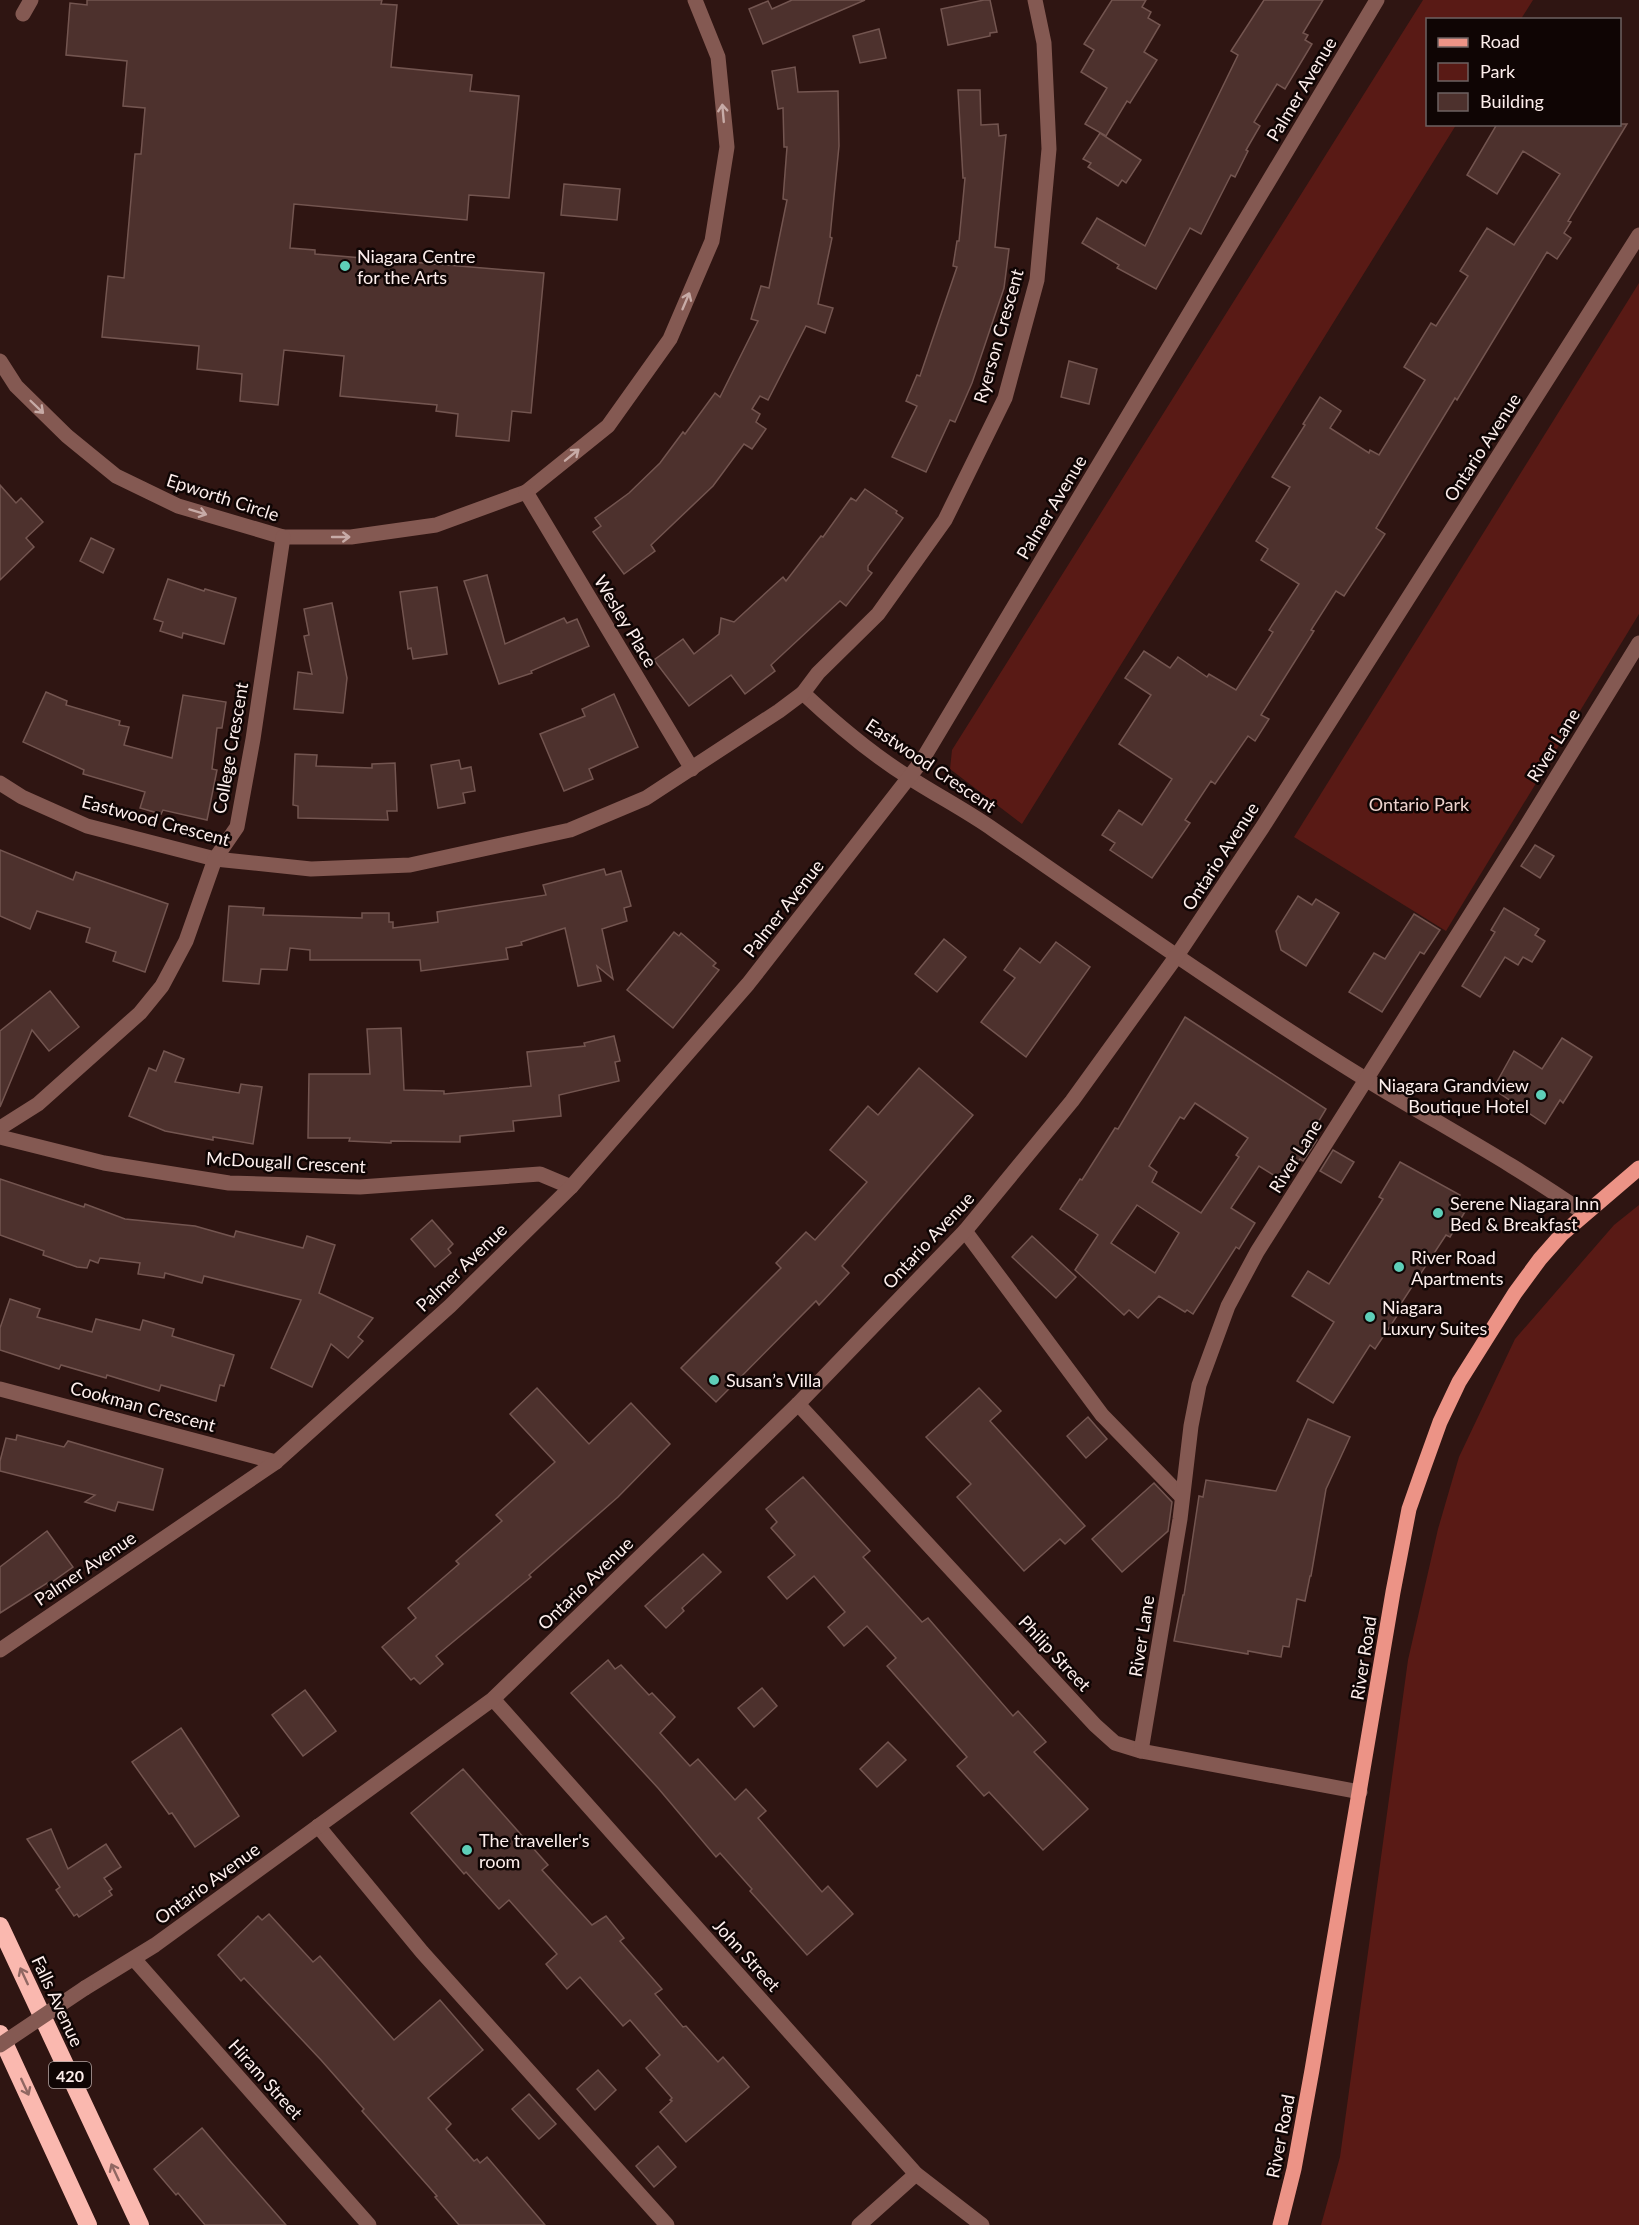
<svg xmlns="http://www.w3.org/2000/svg" width="1639" height="2225" font-family="Lato,sans-serif">
	<style>
		.green { fill: #591a15 }
		.building { fill: #4d312d; stroke: #735550; stroke-width: 1.5; fill-rule: evenodd }
		.lines { fill: none; stroke-linecap: round; stroke-linejoin: round }
		.minor { stroke: #845952; stroke-width: 15 }
		.major { stroke: #ec9386; stroke-width: 15 }
		.highway { stroke: #fab8af; stroke-width: 18 }
		.minor-bridge { stroke: #845952; stroke-width: 15 }
		.oneway { stroke: #c7aba7 }
		.oneway2 { stroke: #906762 }
		.poi-dot { fill: #5eceb8; stroke: #0f0504; stroke-width: 2 }
		.labels { text-anchor: middle; dominant-baseline: central; stroke-width: 5; stroke-linejoin: round; paint-order: stroke }
		.shield { fill: #0f0504; stroke: #b6a8a6; stroke-width: 1.5 }
		.shield-label { font-size: 16px; font-weight: bold; fill: #fdeeec }
		.street-label { font-size: 18px; fill: #fdeeec; stroke: #0f0504 }
		.poi-label { font-size: 18px; fill: #fdeeec; stroke: #0f0504; text-anchor: start }
		.park-label { font-size: 18px; fill: #eed3ce; stroke: #0f0504 }
	</style>
	<rect width="100%" height="100%" fill="#2f1512"/>
	<g class="green">
		<polygon points="1423,0 1533,0 1521,19 1428,20 1428,124 1456,125 1022,824 950,769 952,750"/>
		<polygon points="1639,283 1639,614 1446,931 1294,837"/>
		<polygon points="1639,1205 1639,2225 1321,2225 1340,2157 1408,1660 1438,1529 1459,1457 1515,1339 1614,1225"/>
	</g>
	<g class="building">
		<polygon points="87,0 382,0 381,4 397,5 391,67 472,75 470,91 519,96 509,198 469,195 467,220 294,204 290,248 315,250 315,254 544,273 531,413 512,411 509,441 456,436 458,414 436,411 437,405 340,396 344,356 284,350 278,405 240,401 242,374 197,369 199,346 102,337 108,276 124,278 135,154 141,154 145,108 123,106 127,61 66,55 70,3 87,5"/>
		<polygon points="792,0 865,0 763,44 749,9 768,1 772,9"/>
		<polygon points="984,0 990,0 997,32 990,33 990,36 948,45 941,9"/>
		<polygon points="1112,0 1146,0 1142,7 1151,12 1148,18 1160,25 1144,52 1157,60 1130,103 1127,101 1106,136 1085,124 1107,88 1081,72 1094,50 1084,44"/>
		<polygon points="1264,0 1323,0 1303,33 1308,35 1305,40 1312,44 1285,89 1277,84 1254,122 1260,126 1246,150 1248,151 1235,177 1231,175 1201,234 1190,228 1156,289 1117,268 1119,265 1082,243 1097,218 1145,246 1238,55 1231,51"/>
		<polygon points="879,29 886,58 860,63 853,36"/>
		<polygon points="795,67 798,92 838,91 839,146 830,237 832,238 818,304 833,308 825,333 806,326 768,400 760,396 752,409 760,414 756,422 766,429 752,449 744,444 713,486 651,545 655,551 624,574 593,532 601,526 595,518 629,493 660,463 683,432 685,434 715,393 720,397 758,321 751,319 761,286 769,288 787,200 783,199 787,147 784,147 783,108 778,109 772,71"/>
		<polygon points="958,90 980,90 981,125 998,124 999,136 1006,135 995,247 1009,249 1004,288 972,383 955,422 950,420 926,472 892,457 917,406 906,401 917,375 920,376 957,267 953,266 957,241 959,241 965,178 963,178"/>
		<polygon points="1497,124 1627,124 1568,221 1571,222 1564,233 1571,238 1557,259 1547,252 1457,400 1455,398 1376,528 1385,534 1344,596 1336,591 1311,630 1314,631 1261,715 1269,719 1255,741 1248,736 1215,784 1211,781 1185,820 1190,823 1152,878 1110,850 1115,843 1102,835 1119,810 1142,825 1172,779 1119,744 1151,695 1125,678 1144,651 1170,668 1178,657 1207,677 1209,674 1236,690 1273,632 1269,630 1299,584 1261,560 1268,549 1256,541 1290,487 1272,477 1305,425 1303,424 1320,397 1341,411 1330,428 1369,453 1370,450 1379,455 1425,380 1404,367 1431,323 1436,326 1468,276 1460,271 1487,228 1514,245 1560,174 1523,151 1497,194 1467,175"/>
		<polygon points="1100,133 1141,160 1126,183 1122,180 1118,186 1088,167 1091,163 1083,159"/>
		<polygon points="564,184 620,189 617,220 561,215"/>
		<polygon points="1069,361 1097,369 1089,404 1061,397"/>
		<polygon points="0,485 16,503 21,498 43,522 26,538 34,547 0,580"/>
		<polygon points="865,489 897,511 896,513 903,518 868,566 868,570 872,573 846,606 840,601 771,665 775,671 745,694 731,675 689,706 654,660 683,639 694,654 719,634 721,618 734,622 783,577 786,581 821,536 823,537 851,498 856,501"/>
		<polygon points="91,538 114,549 103,573 80,561"/>
		<polygon points="487,575 505,644 564,618 567,623 577,619 589,646 531,671 532,673 499,684 464,581"/>
		<polygon points="168,579 204,591 205,589 236,598 224,644 183,633 182,638 160,631 163,622 154,619"/>
		<polygon points="437,587 447,654 413,659 411,648 408,649 400,592"/>
		<polygon points="332,603 347,678 343,713 294,709 298,672 312,674 304,636 309,635 304,609"/>
		<polygon points="46,692 67,701 66,705 120,721 119,725 129,727 124,745 172,758 183,695 226,702 222,728 217,728 212,769 217,770 207,820 163,810 161,814 140,808 145,792 83,774 84,770 23,742"/>
		<polygon points="614,694 638,747 589,769 593,779 564,791 540,734 585,716 582,709"/>
		<polygon points="295,754 317,755 316,766 372,768 372,764 395,763 397,811 387,811 388,820 298,818 298,806 293,805"/>
		<polygon points="459,760 461,769 471,767 475,791 463,793 465,803 438,808 431,765"/>
		<polygon points="1535,845 1554,856 1540,878 1521,866"/>
		<polygon points="0,850 73,880 76,872 168,904 145,972 113,961 116,952 86,942 90,928 37,911 30,929 0,916"/>
		<polygon points="604,869 606,875 621,871 631,906 624,908 627,921 602,929 613,979 597,966 601,981 578,986 565,928 521,942 522,945 506,948 508,959 421,971 420,960 310,960 310,950 290,948 287,970 261,969 259,984 223,981 229,906 264,908 263,915 362,918 362,913 389,913 389,922 393,922 393,928 438,922 437,912 546,895 543,885"/>
		<polygon points="1298,896 1312,905 1316,899 1339,913 1306,966 1281,950 1276,931"/>
		<polygon points="1504,908 1539,929 1535,935 1545,941 1532,962 1523,957 1518,965 1505,957 1480,997 1462,986 1495,932 1491,930"/>
		<polygon points="1414,914 1440,930 1424,954 1420,952 1382,1012 1349,992 1374,953 1385,959"/>
		<polygon points="674,932 679,936 681,933 716,963 713,966 719,970 673,1028 627,990"/>
		<polygon points="944,939 966,957 937,992 915,974"/>
		<polygon points="1056,942 1090,967 1026,1057 981,1022 1015,978 1004,970 1020,948 1040,963"/>
		<polygon points="50,991 79,1027 49,1051 32,1030 0,1107 0,1031"/>
		<path d="M1185,1017L1326,1109L1317,1124L1319,1126L1313,1137L1317,1140L1303,1161L1300,1159L1286,1183L1259,1166L1231,1208L1255,1223L1239,1249L1236,1247L1193,1314L1187,1310L1185,1312L1159,1296L1138,1318L1129,1310L1124,1315L1075,1270L1098,1235L1060,1209L1080,1179L1082,1180L1115,1128L1118,1129ZM1195,1103L1248,1138L1236,1155L1239,1157L1201,1213L1152,1182L1157,1172L1149,1166L1180,1117L1184,1119ZM1137,1205L1179,1233L1155,1273L1111,1243Z"/>
		<polygon points="401,1028 404,1090 444,1091 444,1094 531,1086 527,1052 585,1046 584,1043 614,1036 620,1061 615,1062 619,1081 559,1095 561,1116 513,1121 514,1131 460,1136 460,1142 391,1141 391,1143 349,1141 350,1138 308,1138 309,1074 370,1074 367,1029"/>
		<polygon points="1562,1038 1592,1057 1563,1103 1560,1100 1545,1124 1493,1089 1514,1051 1542,1069"/>
		<polygon points="164,1051 184,1059 175,1082 239,1093 241,1084 262,1087 253,1144 213,1137 213,1140 165,1131 129,1116 149,1068 156,1071"/>
		<polygon points="919,1068 973,1115 842,1266 849,1273 819,1305 816,1301 716,1402 681,1368 781,1268 776,1263 806,1232 815,1240 867,1182 830,1150 868,1106 878,1115"/>
		<polygon points="1333,1150 1354,1162 1341,1183 1320,1171"/>
		<polygon points="1400,1162 1460,1195 1458,1198 1469,1205 1450,1237 1446,1235 1400,1305 1403,1307 1375,1349 1370,1345 1333,1403 1297,1381 1334,1322 1292,1296 1308,1271 1329,1284 1383,1199 1379,1197"/>
		<polygon points="0,1179 84,1207 85,1204 125,1219 195,1226 234,1237 236,1231 303,1248 307,1236 335,1245 319,1293 373,1318 358,1337 363,1341 348,1358 331,1344 312,1387 271,1368 301,1300 204,1276 202,1283 165,1273 164,1278 138,1274 140,1263 100,1258 98,1263 90,1260 87,1268 77,1267 43,1255 44,1251 0,1235"/>
		<polygon points="432,1220 453,1244 448,1249 451,1253 435,1267 411,1239"/>
		<polygon points="1032,1236 1076,1277 1056,1298 1012,1257"/>
		<polygon points="10,1299 40,1309 37,1317 92,1332 96,1319 140,1330 143,1320 174,1329 172,1336 234,1355 224,1386 220,1385 216,1401 161,1385 159,1391 107,1375 106,1378 61,1365 59,1369 0,1350 0,1328"/>
		<polygon points="537,1388 589,1444 631,1403 670,1444 618,1497 529,1575 531,1577 436,1656 443,1664 420,1684 414,1678 411,1680 382,1647 416,1618 408,1608 459,1564 456,1561 502,1521 496,1515 555,1462 510,1414"/>
		<polygon points="979,1388 1001,1411 990,1421 1085,1526 1065,1544 1060,1539 1024,1571 957,1497 971,1484 926,1437"/>
		<polygon points="1088,1417 1107,1439 1086,1458 1067,1436"/>
		<polygon points="1308,1419 1350,1437 1326,1489 1311,1576 1310,1576 1305,1601 1297,1599 1289,1647 1283,1646 1281,1657 1248,1651 1248,1654 1174,1641 1183,1595 1184,1595 1199,1496 1203,1497 1206,1480 1276,1491"/>
		<polygon points="17,1435 64,1447 68,1441 163,1469 153,1510 118,1502 115,1511 85,1502 95,1495 0,1471 0,1461 6,1438 16,1440"/>
		<polygon points="803,1477 870,1551 863,1557 922,1622 928,1618 1013,1716 1018,1711 1046,1742 1034,1752 1088,1809 1043,1850 989,1792 984,1796 957,1766 967,1757 887,1666 896,1658 867,1626 844,1646 828,1627 845,1612 814,1576 787,1599 768,1577 795,1555 771,1528 777,1522 766,1509"/>
		<polygon points="1154,1483 1172,1502 1168,1531 1122,1572 1092,1539"/>
		<polygon points="47,1531 73,1567 48,1585 47,1583 0,1613 0,1567"/>
		<polygon points="703,1554 721,1572 682,1608 684,1611 666,1628 645,1606"/>
		<polygon points="608,1660 615,1669 621,1665 649,1695 652,1693 675,1717 660,1733 690,1766 698,1759 735,1800 746,1789 766,1811 758,1818 822,1892 828,1886 853,1914 807,1955 750,1891 752,1889 720,1853 716,1857 658,1788 571,1693"/>
		<polygon points="762,1688 777,1706 754,1727 738,1708"/>
		<polygon points="305,1690 336,1731 303,1756 272,1715"/>
		<polygon points="181,1728 239,1816 195,1847 172,1813 169,1814 132,1762"/>
		<polygon points="888,1742 906,1760 877,1787 860,1769"/>
		<polygon points="463,1769 548,1865 542,1870 592,1925 606,1916 624,1938 620,1941 662,1989 655,1994 683,2027 686,2026 718,2062 723,2057 749,2087 686,2142 660,2112 672,2101 670,2100 672,2098 646,2068 660,2055 630,2020 623,2026 580,1977 567,1989 546,1964 557,1954 509,1900 499,1909 466,1872 464,1874 411,1813"/>
		<polygon points="51,1829 68,1869 106,1844 121,1867 104,1878 112,1889 109,1891 112,1895 79,1917 77,1914 74,1916 56,1890 60,1887 27,1839"/>
		<polygon points="269,1914 313,1962 320,1956 394,2040 440,2000 483,2050 428,2098 451,2124 446,2129 474,2161 477,2159 480,2163 487,2157 545,2225 459,2225 435,2197 437,2196 362,2111 364,2109 321,2060 244,1978 241,1981 218,1955 258,1916 262,1920"/>
		<polygon points="598,2070 616,2090 595,2110 577,2089"/>
		<polygon points="529,2094 556,2124 539,2139 512,2109"/>
		<polygon points="202,2128 230,2161 286,2225 205,2225 178,2193 176,2195 154,2169"/>
		<polygon points="658,2146 676,2167 654,2187 636,2166"/>
	</g>
	<g class="lines">
		<g class="minor">
			<polyline points="23,14 31,0"/>
			<polyline points="0,361 16,386 67,436 116,476 178,506 283,537 351,537 436,525 526,492 608,426 670,339 712,241 727,147 718,57 695,0"/>
			<polyline points="526,492 692,769"/>
			<path d="M803,693C836,724 871,754 910,778C938,796 967,811 994,830C1117,915 1239,1001 1367,1080C1439,1124 1514,1164 1584,1213"/>
			<polyline points="0,783 22,797 87,826 215,859 311,869 410,865 570,830 646,798 779,711 803,693 818,673 878,614 945,520 1005,398 1037,280 1049,149 1044,43 1035,0"/>
			<polyline points="0,1128 38,1104 140,1013 162,986 186,941 215,859 237,827 253,739 283,537"/>
			<polyline points="0,1137 104,1163 229,1183 360,1187 540,1174 571,1187"/>
			<polyline points="965,1231 1102,1415 1182,1497"/>
			<polyline points="0,1389 276,1462"/>
			<polyline points="798,1404 1095,1725 1115,1743 1141,1751 1360,1792"/>
			<polyline points="0,1650 276,1462 450,1306 571,1187 748,984 921,762 1377,0"/>
			<polyline points="493,1699 916,2174 982,2225"/>
			<polyline points="1141,1751 1180,1519 1191,1426 1199,1385 1228,1306 1257,1252 1522,833 1639,643"/>
			<polyline points="318,1826 422,1952 667,2225"/>
			<polyline points="134,1959 369,2225"/>
			<polyline points="85,1988 155,1945 493,1699 798,1404 965,1231 1072,1101 1176,957 1262,828 1639,235"/>
			<polyline points="859,2225 916,2174"/>
		</g>
		<polyline class="major" points="1280,2225 1294,2169 1312,2070 1393,1592 1409,1509 1422,1472 1440,1422 1459,1382 1515,1293 1540,1259 1562,1234 1639,1168"/>
		<g class="highway">
			<polyline points="0,1926 140,2225"/>
			<polyline points="0,2034 88,2225"/>
		</g>
		<polyline class="minor-bridge" points="0,2045 85,1988"/>
	</g>
	<defs><path id="oneway-shaft" d="M-6 0H5M1.5-3L5.5 0L1.5 3" fill="none" stroke-width="1.6" stroke-linecap="round" stroke-linejoin="round" transform="scale(1.5)"/></defs>
	<g class="oneway">
		<use href="#oneway-shaft" transform="translate(723 113) rotate(-95)"/>
		<use href="#oneway-shaft" transform="translate(686 301) rotate(-67)"/>
		<use href="#oneway-shaft" transform="translate(37 407) rotate(44)"/>
		<use href="#oneway-shaft" transform="translate(572 455) rotate(-39)"/>
		<use href="#oneway-shaft" transform="translate(198 512) rotate(17)"/>
		<use href="#oneway-shaft" transform="translate(341 537)"/>
	</g>
	<g class="oneway2">
		<use href="#oneway-shaft" transform="translate(24 1976) rotate(-115)"/>
		<use href="#oneway-shaft" transform="translate(25 2087) rotate(65)"/>
		<use href="#oneway-shaft" transform="translate(115 2172) rotate(-115)"/>
	</g>
	<g class="poi-dot">
		<circle cx="345" cy="266" r="6"/>
		<circle cx="1541" cy="1095" r="6"/>
		<circle cx="1438" cy="1213" r="6"/>
		<circle cx="1399" cy="1267" r="6"/>
		<circle cx="1370" cy="1317" r="6"/>
		<circle cx="714" cy="1380" r="6"/>
		<circle cx="467" cy="1850" r="6"/>
	</g>
	<g class="labels">
		<rect class="shield" x="49" y="2062" width="42" height="26" rx="4.5"/>
		<g class="shield-label">
			<text x="70" y="2075">420</text>
		</g>
		<g class="street-label">
			<text transform="translate(1301 89) rotate(-59)">Palmer Avenue</text>
			<text transform="translate(998 336) rotate(-74)">Ryerson Crescent</text>
			<text transform="translate(1482 447) rotate(-57)">Ontario Avenue</text>
			<text transform="translate(223 497) rotate(18)">Epworth Circle</text>
			<text transform="translate(1051 507) rotate(-59)">Palmer Avenue</text>
			<text transform="translate(626 621) rotate(59)">Wesley Place</text>
			<text transform="translate(1553 745) rotate(-58)">River Lane</text>
			<text transform="translate(230 748) rotate(-80)">College Crescent</text>
			<text transform="translate(931 765) rotate(34)">Eastwood Crescent</text>
			<text transform="translate(156 820) rotate(15)">Eastwood Crescent</text>
			<text transform="translate(1220 856) rotate(-57)">Ontario Avenue</text>
			<text transform="translate(783 908) rotate(-52)">Palmer Avenue</text>
			<text transform="translate(1295 1156) rotate(-58)">River Lane</text>
			<text transform="translate(286 1162) rotate(3)">McDougall Crescent</text>
			<text transform="translate(928 1240) rotate(-47)">Ontario Avenue</text>
			<text transform="translate(461 1267) rotate(-44)">Palmer Avenue</text>
			<text transform="translate(143 1406) rotate(15)">Cookman Crescent</text>
			<text transform="translate(85 1568) rotate(-34)">Palmer Avenue</text>
			<text transform="translate(585 1583) rotate(-44)">Ontario Avenue</text>
			<text transform="translate(1141 1636) rotate(-81)">River Lane</text>
			<text transform="translate(1055 1653) rotate(47)">Philip Street</text>
			<text transform="translate(1363 1658) rotate(-81)">River Road</text>
			<text transform="translate(207 1883) rotate(-36)">Ontario Avenue</text>
			<text transform="translate(747 1955) rotate(48)">John Street</text>
			<text transform="translate(58 2001) rotate(65)">Falls Avenue</text>
			<text transform="translate(266 2079) rotate(48)">Hiram Street</text>
			<text transform="translate(1280 2136) rotate(-79)">River Road</text>
		</g>
		<g class="poi-label">
			<text x="357" y="256">Niagara Centre<tspan x="357" dy="21">for the Arts</tspan></text>
			<text x="1529" y="1085" text-anchor="end">Niagara Grandview<tspan x="1529" dy="21">Boutique Hotel</tspan></text>
			<text x="1450" y="1203">Serene Niagara Inn<tspan x="1450" dy="21">Bed &amp; Breakfast</tspan></text>
			<text x="1411" y="1257">River Road<tspan x="1411" dy="21">Apartments</tspan></text>
			<text x="1382" y="1307">Niagara<tspan x="1382" dy="21">Luxury Suites</tspan></text>
			<text x="726" y="1380">Susan’s Villa</text>
			<text x="479" y="1840">The traveller's<tspan x="479" dy="21">room</tspan></text>
		</g>
		<g class="park-label">
			<text x="1419" y="804">Ontario Park</text>
		</g>
	</g>
	<rect x="1426" y="18" width="195" height="108" fill="#0f0504" stroke="#6e6261" stroke-width="1.5"/>
	<rect x="1438" y="38" width="30" height="9" fill="#ec9386" stroke="#6e6261" stroke-width="1.5"/>
	<text x="1480" y="48" font-size="18" fill="#fdeeec">Road</text>
	<rect x="1438" y="63" width="30" height="18" fill="#591a15" stroke="#6e6261" stroke-width="1.5"/>
	<text x="1480" y="78" font-size="18" fill="#fdeeec">Park</text>
	<rect x="1438" y="93" width="30" height="18" fill="#4d312d" stroke="#6e6261" stroke-width="1.5"/>
	<text x="1480" y="108" font-size="18" fill="#fdeeec">Building</text>
</svg>
